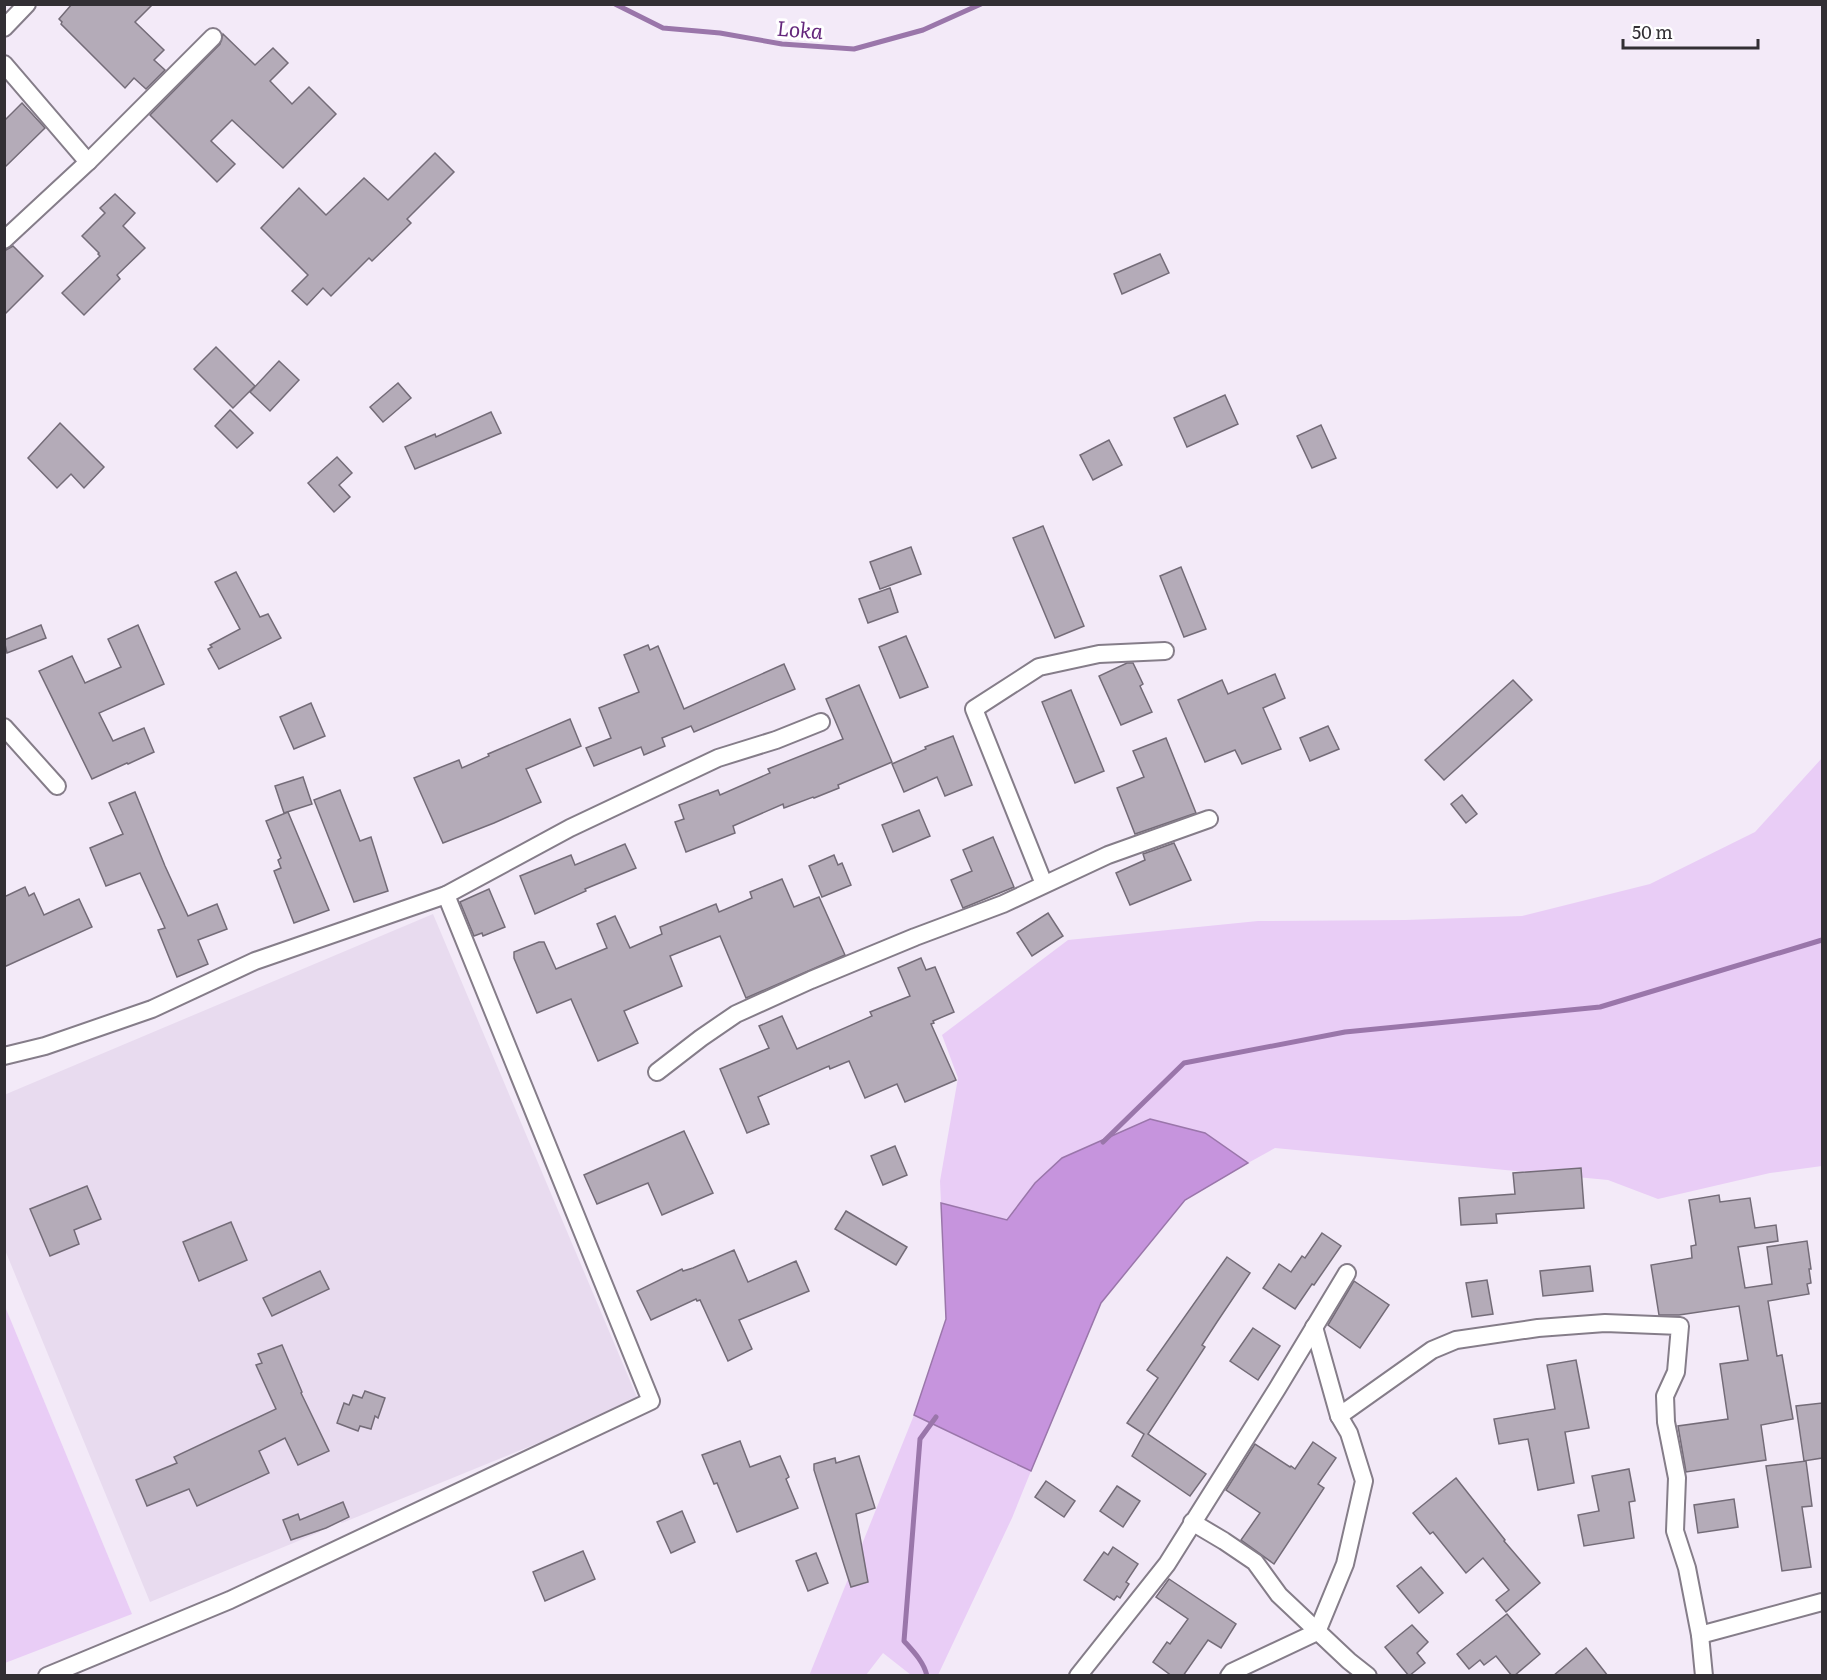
<svg xmlns="http://www.w3.org/2000/svg" width="1827" height="1680" font-family="Literata,serif">
	<style>
		.built { fill: #e8dbef }
		.green { fill: #e9cdf6 }
		.water { fill: #c694dd; stroke: #9a76aa; stroke-width: 1.5 }
		.lines { fill: none; stroke-linecap: round; stroke-linejoin: round }
		.stream { stroke: #9a76aa; stroke-width: 5 }
		.building { fill: #b4abb8; stroke: #746c78; stroke-width: 1.5 }
		.minor-casing { stroke: #857d89; stroke-width: 20 }
		.minor { stroke: #fff; stroke-width: 16 }
		.labels { text-anchor: middle; dominant-baseline: central; stroke-width: 6; stroke-linejoin: round; paint-order: stroke }
		.water-label { font-size: 21px; font-style: italic; fill: #64277c; stroke: #fff }
	</style>
	<rect width="100%" height="100%" fill="#f3eaf8"/>
	<polygon class="built" points="433,914 639,1402 342,1523 335,1518 320,1525 320,1532 150,1602 5,1250 4,1095"/>
	<g class="green">
		<polygon points="1822,758 1822,1166 1770,1173 1658,1199 1608,1180 1275,1148 1248,1163 1205,1133 1035,1183 1007,1220 941,1203 940,1181 958,1078 942,1035 1068,940 1258,921 1405,920 1522,916 1650,884 1755,832"/>
		<polygon points="4,1304 132,1614 5,1663 4,1663"/>
		<polygon points="914,1415 1031,1471 1012,1518 938,1675 911,1675 883,1653 866,1675 809,1676"/>
	</g>
	<polygon class="water" points="1150,1119 1205,1133 1248,1163 1185,1200 1101,1303 1031,1471 914,1415 946,1319 941,1203 1007,1220 1035,1183 1062,1158"/>
	<g class="lines">
		<g class="stream">
			<polyline points="615,4 663,28 720,33 782,44 854,49 923,30 981,4"/>
			<polyline points="1103,1142 1184,1063 1345,1032 1600,1007 1822,940"/>
			<path d="M927,1676C924,1662 913,1651 904,1641L920,1439L936,1417"/>
		</g>
	</g>
	<g class="building">
		<polygon points="72,4 153,4 135,22 164,50 154,60 165,70 146,89 134,78 125,88 61,24 62,22 59,19"/>
		<polygon points="223,34 255,65 273,48 288,63 270,81 292,104 309,87 336,114 283,168 232,120 211,141 235,164 217,182 150,115 220,44"/>
		<polygon points="22,103 45,128 4,168 4,121"/>
		<polygon points="435,153 454,172 407,219 411,223 372,261 369,258 331,296 323,288 307,305 292,291 308,275 261,228 299,188 326,215 364,178 388,200"/>
		<polygon points="115,194 135,213 123,226 145,248 117,275 120,279 84,315 62,293 100,256 98,254 99,253 82,236 105,213 100,208"/>
		<polygon points="13,246 43,276 4,315 4,251"/>
		<polygon points="1160,254 1169,273 1122,294 1114,274"/>
		<polygon points="216,347 255,386 233,408 194,369"/>
		<polygon points="279,361 299,380 270,411 250,392"/>
		<polygon points="398,383 411,398 383,422 370,407"/>
		<polygon points="1225,395 1238,424 1187,447 1174,418"/>
		<polygon points="230,410 253,433 237,448 215,426"/>
		<polygon points="491,412 501,433 415,469 405,447 435,434 436,437"/>
		<polygon points="60,423 104,467 84,488 71,474 57,488 28,458"/>
		<polygon points="1321,425 1336,458 1312,468 1297,436"/>
		<polygon points="1109,440 1122,465 1093,480 1080,455"/>
		<polygon points="337,457 352,473 339,485 350,497 334,512 308,483"/>
		<polygon points="1043,526 1084,626 1055,638 1013,538"/>
		<polygon points="911,547 921,574 880,589 870,562"/>
		<polygon points="1181,567 1206,629 1184,637 1160,576"/>
		<polygon points="236,572 260,617 268,614 281,638 219,669 208,649 212,647 210,645 240,629 215,582"/>
		<polygon points="890,588 898,612 868,623 859,599"/>
		<polygon points="41,625 46,638 7,653 4,640"/>
		<polygon points="138,625 164,684 99,713 113,741 144,728 154,752 128,764 127,763 92,779 39,671 72,656 85,683 121,667 108,639"/>
		<polygon points="906,636 928,687 900,698 879,647"/>
		<polygon points="648,645 650,650 658,646 684,709 784,664 795,689 694,732 691,726 662,738 665,746 644,755 641,747 594,766 586,748 611,738 599,708 639,692 624,655"/>
		<polygon points="1127,663 1133,663 1143,684 1140,686 1152,712 1121,725 1099,676"/>
		<polygon points="1275,674 1285,698 1263,708 1281,749 1242,764 1235,750 1205,762 1178,700 1222,680 1228,694"/>
		<polygon points="1513,680 1532,700 1444,780 1425,760"/>
		<polygon points="859,685 892,762 838,785 839,788 814,798 813,797 784,808 783,804 733,826 735,833 686,852 675,822 684,819 679,805 718,790 720,795 770,773 768,769 843,739 826,699"/>
		<polygon points="1071,690 1104,771 1075,783 1042,702"/>
		<polygon points="311,703 325,736 294,749 280,717"/>
		<polygon points="570,719 581,746 526,769 541,802 494,823 443,843 414,778 459,760 462,768 489,756 488,754"/>
		<polygon points="1328,726 1339,749 1310,761 1300,738"/>
		<polygon points="953,736 972,785 945,796 937,777 904,792 892,764 926,749 925,747"/>
		<polygon points="1166,738 1196,813 1135,834 1117,788 1144,777 1133,751"/>
		<polygon points="303,777 312,804 284,813 275,786"/>
		<polygon points="340,790 360,841 371,837 388,891 354,902 314,800"/>
		<polygon points="135,792 165,866 188,916 217,904 227,929 198,940 208,964 177,977 158,930 165,928 140,873 106,886 90,848 123,834 109,803"/>
		<polygon points="1462,795 1477,814 1466,823 1451,804"/>
		<polygon points="919,810 930,836 893,852 882,825"/>
		<polygon points="288,812 329,910 294,923 274,871 281,868 278,860 281,858 266,821"/>
		<polygon points="993,837 1014,887 963,908 951,880 972,871 963,850"/>
		<polygon points="1174,843 1191,880 1130,905 1116,873 1145,860 1143,854"/>
		<polygon points="625,844 636,868 585,889 586,891 535,914 520,876 571,855 575,865"/>
		<polygon points="834,855 838,865 842,863 851,885 822,897 809,866"/>
		<polygon points="782,879 794,907 819,897 845,955 746,998 720,936 670,956 682,986 624,1011 638,1043 598,1061 571,999 537,1013 514,958 514,952 539,942 544,942 556,969 607,948 597,924 615,916 630,948 662,934 660,927 716,904 719,912 752,898 750,892"/>
		<polygon points="25,887 29,896 34,893 44,915 79,899 92,927 4,967 4,897"/>
		<polygon points="489,889 505,927 483,936 482,933 474,936 460,902"/>
		<polygon points="1048,913 1063,936 1032,956 1017,933"/>
		<polygon points="921,958 926,970 935,967 954,1012 933,1021 934,1023 931,1024 956,1080 905,1102 897,1084 865,1098 849,1061 830,1069 829,1066 758,1097 769,1124 747,1133 720,1069 769,1048 759,1026 782,1016 797,1049 872,1016 870,1012 910,996 898,968"/>
		<polygon points="684,1131 713,1193 662,1215 648,1183 597,1204 584,1175"/>
		<polygon points="895,1146 907,1175 883,1185 871,1156"/>
		<polygon points="1581,1168 1584,1208 1496,1214 1497,1223 1461,1225 1459,1198 1515,1194 1513,1173"/>
		<polygon points="87,1186 101,1219 74,1230 79,1244 50,1256 30,1209"/>
		<polygon points="1719,1195 1720,1202 1750,1198 1755,1228 1776,1225 1778,1241 1738,1247 1745,1288 1772,1284 1767,1247 1807,1241 1811,1269 1809,1269 1811,1283 1807,1284 1809,1294 1768,1301 1777,1356 1782,1355 1793,1419 1761,1425 1766,1460 1686,1472 1678,1426 1728,1419 1720,1364 1748,1360 1739,1306 1679,1315 1659,1315 1651,1265 1692,1258 1691,1246 1696,1245 1689,1200"/>
		<polygon points="846,1211 907,1247 896,1265 835,1229"/>
		<polygon points="231,1222 247,1260 199,1281 183,1242"/>
		<polygon points="1322,1233 1341,1246 1314,1285 1312,1284 1295,1309 1263,1288 1279,1264 1291,1272 1302,1256 1305,1258"/>
		<polygon points="734,1250 748,1282 796,1261 809,1291 739,1320 752,1349 728,1361 700,1300 697,1301 696,1299 651,1320 637,1291 682,1269 683,1271 693,1268"/>
		<polygon points="1227,1257 1250,1273 1217,1322 1202,1345 1205,1347 1148,1434 1206,1474 1190,1496 1132,1456 1144,1434 1127,1423 1158,1378 1147,1370"/>
		<polygon points="1590,1266 1593,1291 1543,1296 1540,1271"/>
		<polygon points="320,1271 329,1289 272,1316 263,1298"/>
		<polygon points="1487,1280 1493,1314 1472,1317 1466,1283"/>
		<polygon points="1354,1281 1389,1305 1360,1348 1328,1325"/>
		<polygon points="1253,1328 1280,1346 1258,1380 1230,1361"/>
		<polygon points="282,1345 302,1392 301,1393 329,1451 298,1465 285,1438 259,1451 269,1473 197,1506 189,1489 147,1506 136,1480 177,1463 174,1457 276,1409 256,1365 262,1363 258,1354"/>
		<polygon points="1576,1360 1589,1428 1565,1432 1574,1483 1538,1490 1528,1439 1499,1444 1494,1419 1555,1409 1547,1365"/>
		<polygon points="365,1391 385,1398 378,1418 375,1416 371,1429 360,1426 358,1431 337,1423 344,1403 349,1405 353,1395 362,1398"/>
		<polygon points="1822,1403 1822,1458 1804,1461 1796,1406"/>
		<polygon points="740,1441 750,1467 780,1456 789,1477 786,1479 798,1508 737,1532 717,1483 714,1484 702,1455"/>
		<polygon points="1313,1442 1336,1458 1318,1484 1324,1488 1274,1564 1241,1540 1260,1513 1226,1490 1255,1444 1290,1467 1291,1466 1295,1469"/>
		<polygon points="859,1456 875,1508 856,1514 868,1582 851,1587 814,1470 814,1464 835,1458 836,1463"/>
		<polygon points="1806,1461 1812,1506 1802,1507 1811,1567 1782,1571 1766,1466"/>
		<polygon points="1629,1469 1635,1501 1629,1502 1634,1538 1584,1546 1578,1515 1599,1511 1592,1476"/>
		<polygon points="1456,1478 1505,1540 1504,1541 1540,1583 1506,1612 1496,1600 1509,1590 1483,1558 1466,1573 1433,1532 1430,1534 1413,1513"/>
		<polygon points="1046,1481 1075,1501 1064,1517 1035,1497"/>
		<polygon points="1117,1486 1140,1501 1123,1527 1100,1511"/>
		<polygon points="1734,1499 1738,1527 1698,1533 1694,1505"/>
		<polygon points="343,1502 349,1517 326,1528 291,1540 283,1520 298,1514 300,1520"/>
		<polygon points="682,1511 695,1542 671,1553 657,1522"/>
		<polygon points="1113,1547 1138,1564 1126,1582 1129,1584 1120,1598 1117,1596 1114,1600 1084,1580 1104,1552 1108,1555"/>
		<polygon points="583,1551 595,1579 545,1601 533,1572"/>
		<polygon points="816,1553 828,1583 808,1591 796,1561"/>
		<polygon points="1421,1567 1443,1593 1419,1613 1397,1586"/>
		<polygon points="1169,1579 1236,1624 1221,1648 1208,1640 1183,1676 1172,1676 1153,1662 1167,1642 1170,1644 1188,1619 1156,1597"/>
		<polygon points="1507,1614 1540,1654 1514,1676 1512,1676 1496,1656 1484,1665 1480,1660 1469,1669 1457,1654"/>
		<polygon points="1412,1625 1428,1642 1417,1653 1425,1663 1409,1676 1385,1647"/>
		<polygon points="1586,1648 1608,1676 1553,1676"/>
	</g>
	<g class="lines">
		<defs>
			<g id="minor">
				<polyline points="4,28 27,4"/>
				<polyline points="4,64 88,162"/>
				<polyline points="4,240 88,162 213,37"/>
				<polyline points="4,727 57,786"/>
				<polyline points="1044,884 974,709 1039,667 1099,654 1165,651"/>
				<polyline points="4,1056 45,1046 152,1009 255,961 446,895 570,828 718,758 776,740 821,722"/>
				<polyline points="657,1072 701,1038 736,1014 811,980 915,937 1003,904 1108,855 1209,819"/>
				<polyline points="1339,1416 1432,1350 1456,1340 1538,1328 1605,1323 1680,1326 1676,1372 1665,1396 1666,1422 1677,1478 1675,1531 1687,1568 1700,1635 1704,1676"/>
				<polyline points="1192,1522 1224,1541 1255,1562 1279,1595 1349,1661 1368,1676"/>
				<polyline points="1700,1635 1822,1602"/>
				<polyline points="47,1676 230,1600 651,1401 446,895"/>
				<polyline points="1078,1676 1167,1564 1277,1389 1347,1273"/>
				<polyline points="1229,1676 1232,1672 1317,1632 1345,1564 1364,1481 1349,1433 1339,1416 1314,1327"/>
			</g>
		</defs>
		<use href="#minor" class="minor-casing"/>
		<use href="#minor" class="minor"/>
	</g>
	<g class="labels">
		<g class="water-label">
			<text transform="translate(800 28) rotate(4)">Loka</text>
		</g>
	</g>
	<rect width="1827" height="1680" fill="none" stroke="#322f34" stroke-width="12"/>
	<path d="M1623 39v9h135v-9" fill="none" stroke="#322f34" stroke-width="3"/>
	<text x="1632" y="39" font-size="18" fill="#322f34" stroke="#ffffff" stroke-width="4.5" paint-order="stroke">50 m</text>
</svg>
